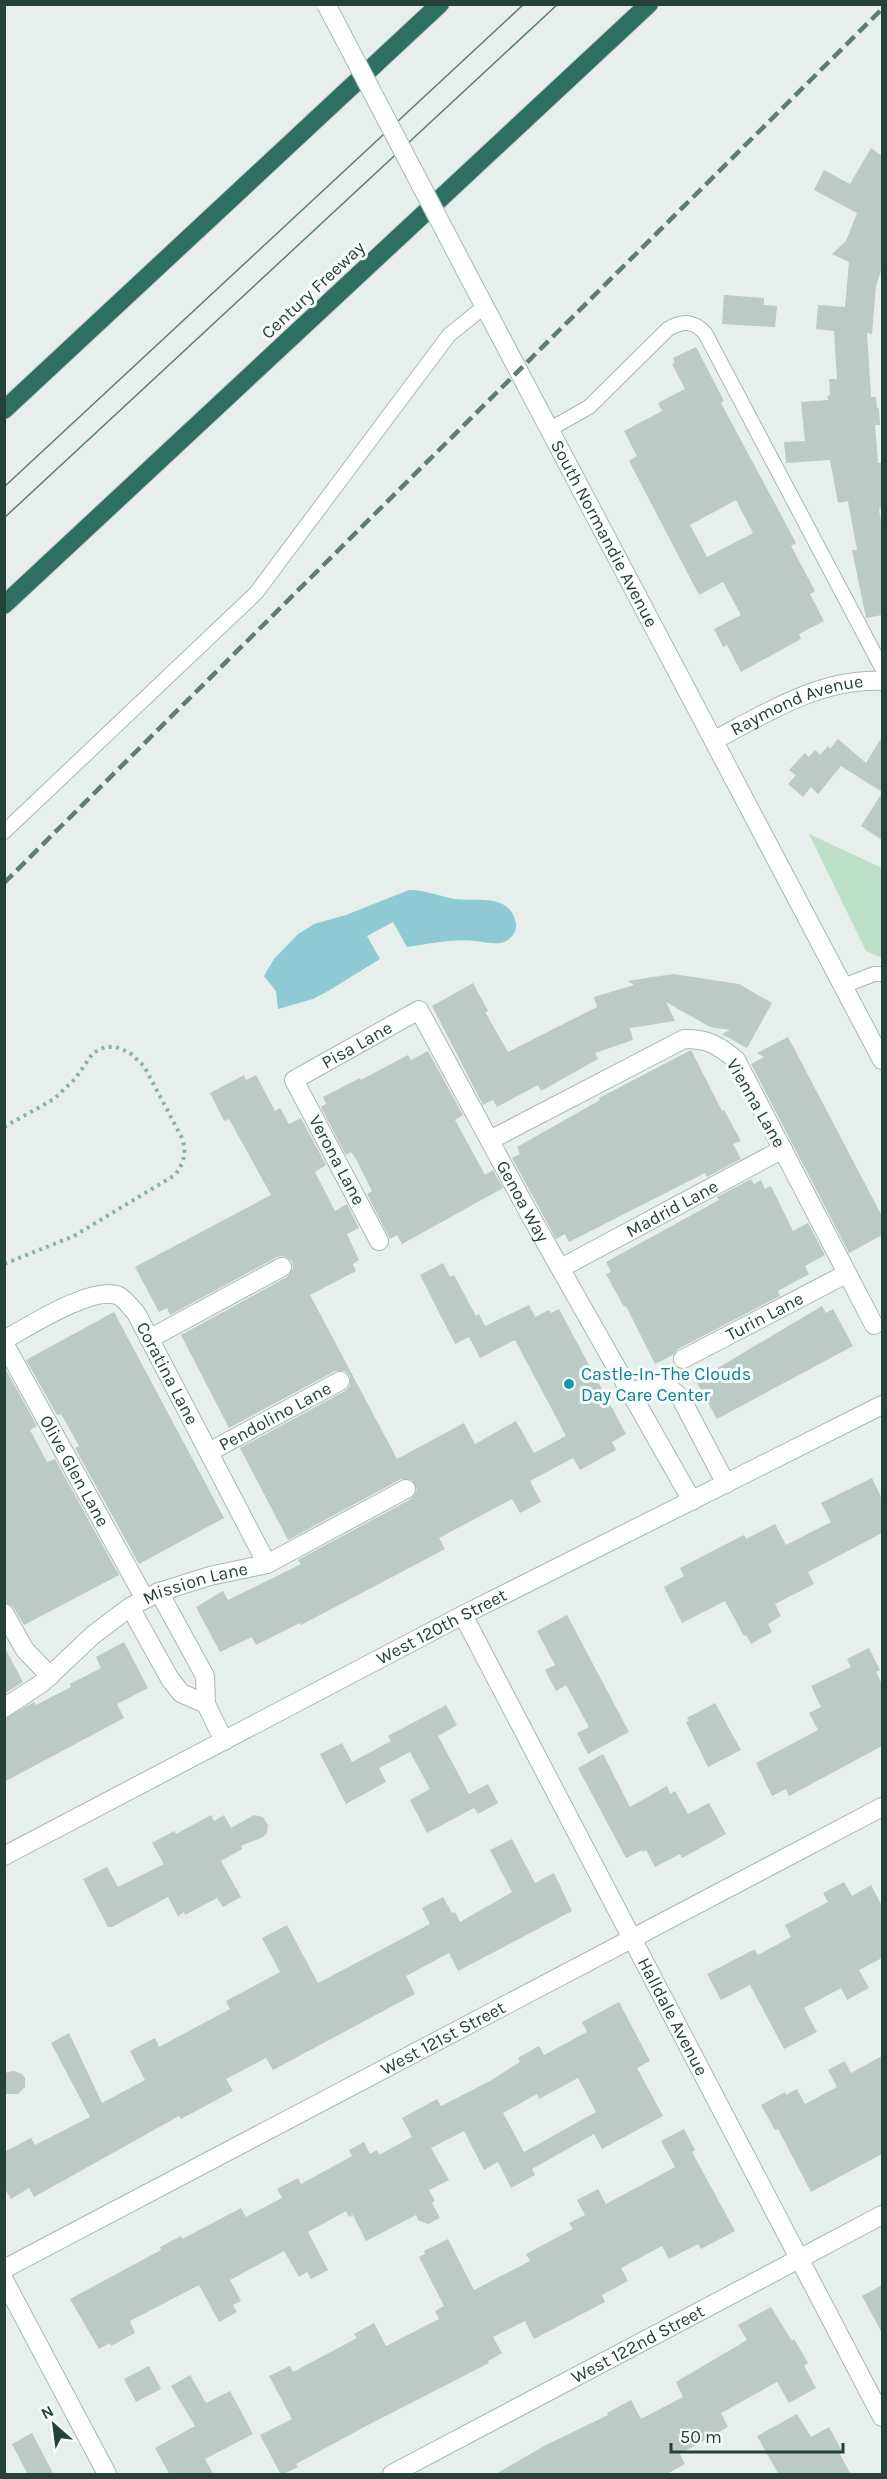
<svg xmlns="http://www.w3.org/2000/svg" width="887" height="2479" font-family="Karla,sans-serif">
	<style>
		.green { fill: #bfe0c8 }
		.water { fill: #8ec9d4 }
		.building { fill: #bbcac4; fill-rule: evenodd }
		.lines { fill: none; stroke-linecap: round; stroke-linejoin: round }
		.service-casing { stroke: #a8b8b2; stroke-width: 16 }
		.minor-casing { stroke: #a8b8b2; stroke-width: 20 }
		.tertiary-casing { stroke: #a8b8b2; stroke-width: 20 }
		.secondary-casing { stroke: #a4bbb3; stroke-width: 20 }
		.motorway-casing { stroke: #c2cac8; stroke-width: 20 }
		.path { stroke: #86b3a5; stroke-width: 4; stroke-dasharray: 3 4.5; stroke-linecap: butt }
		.service { stroke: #fff; stroke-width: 14 }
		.minor { stroke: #fff; stroke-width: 18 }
		.tertiary { stroke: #fff; stroke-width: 18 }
		.secondary { stroke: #fff; stroke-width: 18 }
		.motorway { stroke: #2f6f62; stroke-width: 18 }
		.tram { stroke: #5f7d75; stroke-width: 1.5 }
		.rail { stroke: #5f7d75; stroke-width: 4.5; stroke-dasharray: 12 6; stroke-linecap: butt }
		.secondary-bridge-casing { stroke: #a4bbb3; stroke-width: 20; stroke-linecap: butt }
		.secondary-bridge { stroke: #fff; stroke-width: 18 }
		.culture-dot { fill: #0f9aa8; stroke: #f7fbf9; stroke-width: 2 }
		.labels { text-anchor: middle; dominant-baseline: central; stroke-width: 6; stroke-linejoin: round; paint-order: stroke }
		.street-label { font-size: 18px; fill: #24423a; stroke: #f7fbf9 }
		.culture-label { font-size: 18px; fill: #0d838f; stroke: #f7fbf9; text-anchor: start }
	</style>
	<rect width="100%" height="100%" fill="#e6efeb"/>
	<polygon class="green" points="809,834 882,868 882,958 866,951"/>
	<path class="water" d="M409,890C425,890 439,896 454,899C476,902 511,892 516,924C517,932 511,939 504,942C496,945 485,942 476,941C454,938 429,944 407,947L393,922L367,936L380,959L328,991L313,999L278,1009L276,991L264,976L274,959L298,934L314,924L346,915Z"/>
	<g class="building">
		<polygon points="871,148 882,156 882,268 876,286 872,334 867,333 871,397 876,397 877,408 879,408 880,425 875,425 878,463 882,463 882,508 879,509 882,528 882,615 866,618 852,550 857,550 848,501 838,503 830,460 786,463 784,442 805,441 801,402 828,400 827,396 830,395 829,379 837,379 834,331 816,329 818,305 845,307 849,262 832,254 846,241 857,213 814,190 824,170 850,184"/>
		<polygon points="724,295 764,298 764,305 777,306 775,327 722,324"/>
		<path d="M696,347L724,401L721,403L796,543L791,546L815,591L810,594L824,621L799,634L801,639L741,672L727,645L723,647L714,629L741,615L723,582L699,595L629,461L637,456L624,431L662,411L658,403L685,389L672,364L675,363L673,358ZM736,500L753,533L707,557L690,525Z"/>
		<polygon points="882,737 882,792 841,766 818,794 811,787 803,797 788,784 796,775 789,770 805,753 809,757 815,750 820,755 828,746 830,749 838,739 866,763"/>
		<polygon points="882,793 882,840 861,826"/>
		<polygon points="673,974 739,984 772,1003 747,1048 722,1034 730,1030 710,1027 666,1002 675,1021 630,1028 633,1040 595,1053 598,1059 541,1091 538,1085 497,1107 493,1100 483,1105 432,1006 473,983 488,1011 485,1012 508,1052 597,1007 594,997 634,985 628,981"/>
		<polygon points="788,1037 882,1216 882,1235 849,1253 751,1064 764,1057 757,1053"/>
		<polygon points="691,1050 722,1111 724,1110 741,1141 733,1144 741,1159 707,1177 705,1173 569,1242 565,1234 556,1239 512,1158 520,1154 517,1147 600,1100 599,1098"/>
		<polygon points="428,1051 463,1115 455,1120 485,1175 493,1170 503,1188 402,1244 397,1235 390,1239 367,1194 372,1191 356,1159 351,1152 346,1155 321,1107 326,1104 323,1097 360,1078 361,1080 408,1055 411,1060"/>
		<polygon points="244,1075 246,1080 256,1075 275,1111 280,1108 289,1124 301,1118 326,1165 315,1172 335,1211 347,1204 359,1228 347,1234 359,1260 353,1264 356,1271 310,1295 397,1459 464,1423 475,1444 516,1421 534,1453 566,1436 515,1340 480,1358 469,1337 455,1344 420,1275 443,1263 450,1277 454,1275 476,1316 479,1314 485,1326 529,1305 535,1317 549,1310 551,1313 559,1309 626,1434 612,1442 616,1450 580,1470 573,1458 530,1481 541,1502 520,1513 512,1499 439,1538 445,1549 301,1625 300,1623 256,1645 252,1637 220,1652 196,1607 223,1591 228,1600 301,1564 298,1560 411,1499 417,1490 412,1480 401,1479 288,1540 240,1448 345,1391 350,1386 350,1376 345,1371 335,1371 229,1428 181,1335 287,1277 293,1268 292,1261 283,1256 277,1257 170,1315 167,1308 159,1312 135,1267 271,1195 229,1119 224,1121 210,1093"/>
		<polygon points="751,1179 754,1184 761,1180 765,1189 771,1186 793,1231 808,1223 825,1255 805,1266 809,1274 778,1291 780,1296 678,1349 673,1355 655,1364 626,1306 624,1307 606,1274 611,1272 606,1262 719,1200 717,1197"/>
		<polygon points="822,1306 826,1313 833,1309 853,1346 717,1419 696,1381"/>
		<polygon points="114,1312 224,1518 139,1564 75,1448 79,1446 61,1414 57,1415 26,1360"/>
		<polygon points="6,1370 37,1426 30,1430 47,1462 55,1459 119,1575 24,1625 13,1607 4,1602"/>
		<polygon points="872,1478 882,1499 882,1533 808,1572 814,1584 775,1604 781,1616 768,1624 772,1632 751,1644 746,1635 744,1636 725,1601 682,1623 664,1587 684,1576 680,1568 732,1541 744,1535 746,1539 775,1524 786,1545 831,1522 821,1503"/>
		<polygon points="567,1615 629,1732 588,1754 577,1733 589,1727 566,1685 556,1691 545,1670 555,1665 537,1631"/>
		<polygon points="124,1642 148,1688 117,1704 124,1718 4,1782 4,1719 34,1702 36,1705 71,1687 70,1684 101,1668 96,1657"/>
		<polygon points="4,1646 23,1682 4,1694"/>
		<polygon points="869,1648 880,1670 876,1672 882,1684 882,1746 789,1796 786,1789 772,1796 756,1763 818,1730 809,1713 821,1707 811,1686 851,1667 847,1659"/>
		<polygon points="715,1703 741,1750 708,1767 686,1722 689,1721 687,1718"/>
		<polygon points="446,1705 457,1725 438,1736 469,1794 488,1784 498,1803 478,1814 474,1808 427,1833 410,1800 430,1789 410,1752 379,1768 386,1782 346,1804 320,1754 342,1743 352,1762 391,1741 388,1736"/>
		<polygon points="603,1754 630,1807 667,1786 670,1794 675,1791 688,1814 709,1803 726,1834 682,1858 680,1854 655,1867 646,1850 643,1852 642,1850 626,1858 578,1768"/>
		<polygon points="211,1815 214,1821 224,1815 231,1828 254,1815 263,1817 268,1825 267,1833 263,1837 241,1846 242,1849 221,1861 241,1897 223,1907 217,1898 185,1915 184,1912 178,1916 168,1897 112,1927 108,1927 83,1879 107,1867 118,1887 164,1864 152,1843 174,1831 176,1834"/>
		<polygon points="512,1839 535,1883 554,1873 572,1911 458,1971 449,1953 406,1976 415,1994 273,2070 266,2058 226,2079 233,2091 181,2119 179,2116 34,2197 29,2188 11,2199 4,2187 4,2152 31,2138 35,2145 90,2117 51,2043 69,2033 102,2103 145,2080 130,2051 155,2038 159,2047 230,2009 226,2001 280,1972 262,1938 287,1925 318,1983 430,1924 422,1908 443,1897 452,1913 455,1912 460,1922 512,1892 490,1850"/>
		<polygon points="844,1882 852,1896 871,1885 882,1906 882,1958 859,1970 869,1988 847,2000 841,1988 804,2008 817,2032 784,2049 750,1985 721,2000 707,1974 751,1951 755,1950 758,1955 791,1937 785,1925 828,1902 823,1893"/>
		<path d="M619,2002L650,2061L637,2068L663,2116L602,2149L594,2134L532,2169L535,2175L511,2188L498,2162L484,2170L464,2131L431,2148L449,2180L429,2190L435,2201L432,2203L440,2218L428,2224L418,2220L416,2215L366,2241L353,2215L349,2217L346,2211L308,2232L328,2270L311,2279L307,2272L299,2277L284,2251L230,2280L241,2301L233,2305L237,2312L219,2322L199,2285L130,2321L135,2333L111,2346L110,2343L99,2349L70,2299L161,2250L160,2247L181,2236L182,2239L241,2208L246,2217L282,2198L277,2189L298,2178L301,2184L352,2156L349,2150L364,2142L370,2154L377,2150L379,2155L412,2137L402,2118L437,2099L441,2106L490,2081L520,2062L518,2058L539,2046L544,2055L587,2032L582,2022ZM578,2078L596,2112L524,2152L503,2113L537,2094L539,2099Z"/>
		<polygon points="882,2056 882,2154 811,2192 778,2129 775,2130 761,2105 785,2092 786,2095 797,2089 805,2104 837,2087 828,2070 845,2061 851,2073"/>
		<polygon points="14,2071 22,2074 25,2078 25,2087 18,2094 4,2094 4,2073"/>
		<polygon points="684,2129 695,2150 692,2152 735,2231 701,2249 698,2244 669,2259 662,2246 621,2268 628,2281 602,2295 605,2302 534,2339 525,2321 493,2337 502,2353 488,2361 489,2363 368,2425 296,2464 298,2467 281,2475 260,2435 292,2419 269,2376 290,2366 293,2372 357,2338 354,2334 374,2323 386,2346 439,2319 435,2311 444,2306 419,2257 425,2254 424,2251 448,2239 474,2290 530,2261 526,2254 573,2229 569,2223 585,2215 577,2200 598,2189 606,2204 675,2167 661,2141"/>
		<polygon points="882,2285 882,2333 862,2296"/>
		<polygon points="771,2307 792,2341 794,2339 808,2363 804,2366 816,2388 789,2403 777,2382 721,2413 728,2427 680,2454 685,2464 665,2475 494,2475 544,2446 608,2415 607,2413 631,2400 641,2419 683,2397 676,2382 747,2340 738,2325"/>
		<polygon points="149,2366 161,2389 136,2402 124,2379"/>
		<polygon points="190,2375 206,2403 230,2391 253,2434 205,2459 214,2475 170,2475 155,2448 195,2426 171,2386"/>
		<polygon points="797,2414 811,2437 829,2427 843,2453 840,2454 851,2475 779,2475 757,2436"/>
		<polygon points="32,2433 54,2475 28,2475 12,2444"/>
	</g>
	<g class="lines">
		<defs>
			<g id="service">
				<path d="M550,429L589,407L668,329C682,321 693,320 705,333L882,668"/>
				<polyline points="4,832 256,593 449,335 485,306"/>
				<polyline points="843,986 874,974 882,974"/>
			</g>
			<g id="minor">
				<path id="s1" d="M715,740C767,712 822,678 882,681"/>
				<path d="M490,1140L684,1039C708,1039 717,1044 736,1060L874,1325"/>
				<path id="s2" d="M379,1241L294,1080L419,1010L530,1215L692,1501"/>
				<path id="s3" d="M561,1268L783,1149"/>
				<polyline points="149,1339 282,1267"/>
				<path id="s4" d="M4,1340C28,1327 94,1284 119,1296C125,1299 131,1308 136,1313L267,1564"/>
				<path id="s5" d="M4,1343L145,1599"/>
				<path id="s6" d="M683,1359L846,1274"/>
				<path d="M630,1392C654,1386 666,1379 682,1400L726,1484"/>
				<path id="s7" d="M209,1452L340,1381"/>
				<polyline points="159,1592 205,1676 206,1704 224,1741"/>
				<polyline points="130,1607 170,1679 181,1693 206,1704"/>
				<polyline points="4,1613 25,1650 50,1676"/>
				<path id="s8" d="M463,1615L882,2417"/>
				<path id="s9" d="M4,1708L42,1683L93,1635L130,1607L159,1592L210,1576L267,1564L406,1489"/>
				<path id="s10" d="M4,2269L882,1807"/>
				<polyline points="4,2280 107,2474"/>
				<path id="s11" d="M392,2474L882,2215"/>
			</g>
			<g id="tertiary">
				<path id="s12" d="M4,1856L463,1615L882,1405"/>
			</g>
			<g id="secondary">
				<path id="s13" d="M469,277L882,1060"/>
			</g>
			<g id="motorway">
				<polyline points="4,410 440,4"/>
				<polyline points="4,605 649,4"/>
			</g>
		</defs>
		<use href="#service" class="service-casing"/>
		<use href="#minor" class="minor-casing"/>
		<use href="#tertiary" class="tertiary-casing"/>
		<use href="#secondary" class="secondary-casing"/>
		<use href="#motorway" class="motorway-casing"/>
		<path class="path" d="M4,1127L54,1099L75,1079L93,1053L105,1047H116L130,1053L144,1066L182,1138C187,1153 184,1162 175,1175L74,1236L4,1264"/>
		<use href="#service" class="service"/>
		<use href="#minor" class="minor"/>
		<use href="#tertiary" class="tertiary"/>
		<use href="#secondary" class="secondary"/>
		<use href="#motorway" class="motorway"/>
		<g class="tram">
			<polyline points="4,487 524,4"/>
			<polyline points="4,518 558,4"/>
		</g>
		<polyline class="rail" points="4,883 882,9"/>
		<defs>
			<polyline id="secondary-bridge" points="326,4 469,277"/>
		</defs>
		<use href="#secondary-bridge" class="secondary-bridge-casing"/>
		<use href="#secondary-bridge" class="secondary-bridge"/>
	</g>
	<circle class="culture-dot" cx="569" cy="1384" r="6"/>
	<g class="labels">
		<g class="street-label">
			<text transform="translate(313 290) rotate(-43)">Century Freeway</text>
			<text stroke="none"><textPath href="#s13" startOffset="290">South Normandie Avenue</textPath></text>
			<text stroke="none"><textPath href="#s1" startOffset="90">Raymond Avenue</textPath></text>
			<text stroke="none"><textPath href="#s2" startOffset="254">Pisa Lane</textPath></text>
			<text transform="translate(756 1103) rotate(60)">Vienna Lane</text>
			<text transform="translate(337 1160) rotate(62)">Verona Lane</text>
			<text stroke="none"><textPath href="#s2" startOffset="543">Genoa Way</textPath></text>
			<text stroke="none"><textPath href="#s3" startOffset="126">Madrid Lane</textPath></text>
			<text stroke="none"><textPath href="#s6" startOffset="92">Turin Lane</textPath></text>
			<text stroke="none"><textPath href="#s4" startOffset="218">Coratina Lane</textPath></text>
			<text stroke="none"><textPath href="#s7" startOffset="75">Pendolino Lane</textPath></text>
			<text stroke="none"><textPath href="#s5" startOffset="146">Olive Glen Lane</textPath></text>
			<text stroke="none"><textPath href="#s9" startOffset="232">Mission Lane</textPath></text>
			<text stroke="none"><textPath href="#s12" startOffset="494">West 120th Street</textPath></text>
			<text stroke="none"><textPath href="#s8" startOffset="453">Halldale Avenue</textPath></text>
			<text stroke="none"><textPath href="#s10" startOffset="496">West 121st Street</textPath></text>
			<text stroke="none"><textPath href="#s11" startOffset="278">West 122nd Street</textPath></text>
		</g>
		<g class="culture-label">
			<text x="581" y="1374">Castle-In-The Clouds<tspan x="581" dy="21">Day Care Center</tspan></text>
		</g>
	</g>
	<rect width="887" height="2479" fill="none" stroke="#24423a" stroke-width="12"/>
	<g transform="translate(54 2425) rotate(332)" stroke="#f7fbf9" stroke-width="4.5" paint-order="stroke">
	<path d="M0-4.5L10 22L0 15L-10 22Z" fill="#24423a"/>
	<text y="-9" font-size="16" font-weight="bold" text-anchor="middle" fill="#24423a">N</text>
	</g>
	<path d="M671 2443v9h172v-9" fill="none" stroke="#24423a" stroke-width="3"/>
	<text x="680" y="2443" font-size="18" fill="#24423a" stroke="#f7fbf9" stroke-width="4.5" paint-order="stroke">50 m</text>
</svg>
